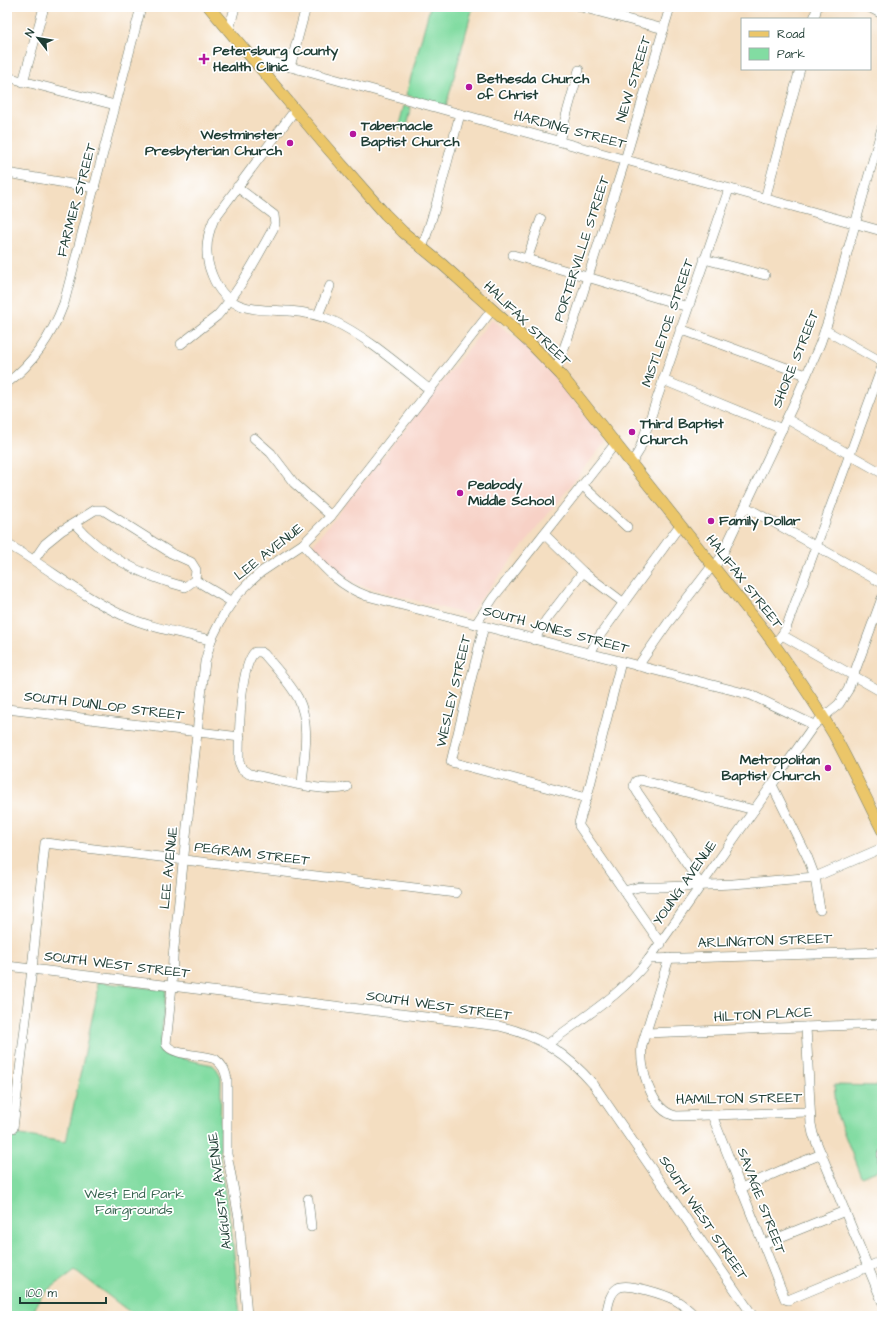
<svg xmlns="http://www.w3.org/2000/svg" width="889" height="1323" font-family="'Architects Daughter',sans-serif">
	<style>
		.built { fill: #f7d1c6 }
		.green { fill: #82dca2; stroke: #508c6b }
		.lines { fill: none; stroke-linecap: round; stroke-linejoin: round }
		.minor-casing { stroke: #6a7565; stroke-width: 10 }
		.major-casing { stroke: #6a7565; stroke-width: 12 }
		.minor { stroke: #fff; stroke-width: 9 }
		.major { stroke: #ebc669; stroke-width: 11 }
		.poi-dot { fill: #b5179e; stroke: #fff; stroke-width: 1.5 }
		.labels { text-anchor: middle; dominant-baseline: central; stroke-width: 3.5; stroke-linejoin: round; paint-order: stroke }
		.poi-label { font-size: 14px; font-weight: bold; fill: #1f3d34; stroke: #fff; text-anchor: start }
		.street-label { font-size: 14px; fill: #1f3d34; stroke: #fff }
		.park-label { font-size: 14px; fill: #386550; stroke: #fff }
	</style>
	<rect width="100%" height="100%" fill="#fff"/>
	<filter id="ink" filterUnits="userSpaceOnUse"><feTurbulence type="fractalNoise" baseFrequency=".025" numOctaves="2"/><feDisplacementMap in="SourceGraphic" scale="8" xChannelSelector="R" yChannelSelector="G"/><feConvolveMatrix kernelMatrix="1 2 1 2 8 2 1 2 1" color-interpolation-filters="sRGB"/></filter>
	<filter id="wash" filterUnits="userSpaceOnUse"><feTurbulence type="fractalNoise" baseFrequency=".012" numOctaves="4" result="noise"/><feDisplacementMap in="SourceGraphic" scale="16" xChannelSelector="R" yChannelSelector="G"/><feGaussianBlur stdDeviation="0.9" result="paint"/><feColorMatrix in="noise" values="0 0 0 0 0 0 0 0 0 0 0 0 0 0 0 0 0 1.4 0 .05"/><feComposite in="paint" operator="in"/></filter>
	<g filter="url(#wash)">
		<rect width="100%" height="100%" fill="#f4dec1"/>
		<g class="built">
			<polygon points="492,319 532,351 552,373 606,441 468,615 356,584 338,572 313,545"/>
			<polygon points="493,1310 511,1316 474,1316 477,1313"/>
		</g>
		<g class="green">
			<polygon points="430,7 473,7 446,106 406,95"/>
			<polygon points="404,106 411,107 405,130 398,128"/>
			<polygon points="97,982 166,990 160,1050 165,1055 213,1065 217,1069 221,1078 220,1164 232,1234 240,1316 135,1316 75,1270 42,1295 31,1316 7,1316 7,1133 66,1142 98,990"/>
			<polygon points="834,1085 882,1086 882,1169 861,1177 837,1115"/>
		</g>
	</g>
	<g filter="url(#ink)">
		<g class="lines">
			<defs>
				<g id="minor">
					<polyline points="581,7 664,29"/>
					<polyline points="869,7 882,14"/>
					<polyline points="814,19 817,7"/>
					<polyline points="229,30 235,7"/>
					<polyline points="251,56 882,231"/>
					<polyline points="290,67 306,7"/>
					<polyline points="7,77 115,105"/>
					<polyline points="23,82 44,7"/>
					<path d="M295,110L214,219C206,237 204,256 212,275C227,313 255,309 289,311C304,312 319,315 333,321C366,336 401,367 430,390"/>
					<polyline points="559,141 579,70"/>
					<polyline points="7,173 95,188"/>
					<polyline points="765,199 800,69"/>
					<polyline points="422,249 436,205 460,114"/>
					<polyline points="513,255 688,307"/>
					<polyline points="527,259 541,219"/>
					<polyline points="704,259 765,275"/>
					<polyline points="318,315 330,286"/>
					<polyline points="680,329 806,375"/>
					<polyline points="825,330 882,362"/>
					<path d="M181,344L217,316C240,290 256,259 273,229L275,224L274,215L237,187"/>
					<polyline points="556,370 575,318 625,160 670,7"/>
					<polyline points="663,380 782,429"/>
					<path d="M7,383C35,362 52,335 64,303L141,7"/>
					<polyline points="787,419 882,473"/>
					<polyline points="254,438 271,453 294,483 331,516"/>
					<polyline points="631,464 639,451 729,189"/>
					<polyline points="582,485 627,527"/>
					<polyline points="746,507 882,583"/>
					<path d="M75,524C103,556 143,576 185,587L195,580"/>
					<polyline points="544,534 583,572 624,603"/>
					<path d="M7,544C46,566 81,596 122,615C151,628 181,633 211,640"/>
					<path d="M303,544C323,566 337,585 367,596L740,692L751,695L814,725"/>
					<polyline points="34,560 45,544 61,531 95,510 103,510 171,553 191,562 196,570 195,580 232,602"/>
					<polyline points="476,624 493,598 615,444"/>
					<polyline points="484,626 451,762 587,798"/>
					<polyline points="782,635 882,692"/>
					<polyline points="534,640 546,620 583,572"/>
					<polyline points="774,644 782,635 786,628 882,367"/>
					<polyline points="590,654 598,638 680,525"/>
					<polyline points="621,662 589,789 579,823 579,826 661,944"/>
					<polyline points="638,666 668,623 709,570 717,563 721,557 796,399 820,344 828,321 882,128"/>
					<polyline points="7,709 240,737"/>
					<path d="M302,784C304,757 311,724 298,698C289,682 276,668 264,654L261,652H255C239,666 239,739 239,762L242,769L249,774C273,778 325,794 347,787"/>
					<polyline points="772,785 807,856 815,877 820,910"/>
					<polyline points="701,885 638,793 634,786 636,781 640,780 754,810"/>
					<polyline points="624,891 639,887 662,887 733,884 815,877 882,848"/>
					<path d="M669,958L642,1045C639,1067 651,1111 676,1116L809,1112"/>
					<polyline points="649,959 882,952"/>
					<path d="M7,966L499,1026C540,1036 566,1053 594,1085L753,1316"/>
					<polyline points="806,1027 811,1124 813,1134 882,1301"/>
					<polyline points="646,1033 882,1024"/>
					<path d="M548,1044C583,1017 622,995 649,959L814,725L839,704L848,690L882,598"/>
					<polyline points="712,1115 785,1299 788,1300 882,1261"/>
					<polyline points="13,1128 32,969 45,843 456,893"/>
					<polyline points="882,1153 882,1168"/>
					<polyline points="741,1188 789,1167 822,1154"/>
					<polyline points="308,1199 311,1227"/>
					<polyline points="763,1244 845,1211"/>
					<path d="M247,1316L239,1218L227,1154V1079C225,1070 223,1065 215,1059C203,1054 172,1056 166,1044L172,986L173,957L201,696L205,662L211,640L224,614L237,595L250,582L261,572L303,544L331,516L492,310"/>
					<path d="M606,1316C608,1307 609,1293 618,1288C627,1282 665,1295 675,1300C683,1304 689,1310 695,1316"/>
				</g>
				<path id="major" d="M209,7L323,143L385,214L403,232L443,265L533,346L561,375L763,629C788,663 812,698 834,735C851,766 866,798 882,830"/>
			</defs>
			<use href="#minor" class="minor-casing"/>
			<use href="#major" class="major-casing"/>
			<use href="#minor" class="minor"/>
			<use href="#major" class="major"/>
		</g>
	</g>
	<g class="poi-dot">
		<path d="M202 53h4v4h4v4h-4v4h-4v-4h-4v-4h4z"/>
		<circle cx="469" cy="87" r="4"/>
		<circle cx="353" cy="134" r="4"/>
		<circle cx="290" cy="143" r="4"/>
		<circle cx="632" cy="432" r="4"/>
		<circle cx="460" cy="493" r="4"/>
		<circle cx="711" cy="521" r="4"/>
		<circle cx="828" cy="768" r="4"/>
	</g>
	<g class="labels">
		<g class="poi-label">
			<text x="213" y="51">Petersburg County<tspan x="213" dy="16">Health Clinic</tspan></text>
			<text x="477" y="79">Bethesda Church<tspan x="477" dy="16">of Christ</tspan></text>
			<text x="361" y="126">Tabernacle<tspan x="361" dy="16">Baptist Church</tspan></text>
			<text x="282" y="135" text-anchor="end">Westminster<tspan x="282" dy="16">Presbyterian Church</tspan></text>
			<text x="640" y="424">Third Baptist<tspan x="640" dy="16">Church</tspan></text>
			<text x="468" y="485">Peabody<tspan x="468" dy="16">Middle School</tspan></text>
			<text x="719" y="521">Family Dollar</text>
			<text x="820" y="760" text-anchor="end">Metropolitan<tspan x="820" dy="16">Baptist Church</tspan></text>
		</g>
		<g class="street-label">
			<text transform="translate(634 79) rotate(-73)">NEW STREET</text>
			<text transform="translate(570 130) rotate(15)">HARDING STREET</text>
			<text transform="translate(77 200) rotate(-75)">FARMER STREET</text>
			<text transform="translate(582 249) rotate(-72)">PORTERVILLE STREET</text>
			<text transform="translate(668 323) rotate(-71)">MISTLETOE STREET</text>
			<text transform="translate(527 324) rotate(44)">HALIFAX STREET</text>
			<text transform="translate(796 359) rotate(-68)">SHORE STREET</text>
			<text transform="translate(269 552) rotate(-38)">LEE AVENUE</text>
			<text transform="translate(744 582) rotate(52)">HALIFAX STREET</text>
			<text transform="translate(556 630) rotate(15)">SOUTH JONES STREET</text>
			<text transform="translate(454 691) rotate(-77)">WESLEY STREET</text>
			<text transform="translate(104 706) rotate(7)">SOUTH DUNLOP STREET</text>
			<text transform="translate(252 854) rotate(7)">PEGRAM STREET</text>
			<text transform="translate(169 868) rotate(-84)">LEE AVENUE</text>
			<text transform="translate(685 883) rotate(-55)">YOUNG AVENUE</text>
			<text transform="translate(765 941) rotate(-2)">ARLINGTON STREET</text>
			<text transform="translate(117 965) rotate(7)">SOUTH WEST STREET</text>
			<text transform="translate(439 1006) rotate(8)">SOUTH WEST STREET</text>
			<text transform="translate(763 1015) rotate(-3)">HILTON PLACE</text>
			<text transform="translate(739 1099) rotate(-1)">HAMILTON STREET</text>
			<text transform="translate(220 1191) rotate(-97)">AUGUSTA AVENUE</text>
			<text transform="translate(761 1201) rotate(69)">SAVAGE STREET</text>
			<text transform="translate(703 1218) rotate(56)">SOUTH WEST STREET</text>
		</g>
		<g class="park-label">
			<text x="134" y="1194">West End Park<tspan x="134" dy="16">Fairgrounds</tspan></text>
		</g>
	</g>
	<rect width="889" height="1323" fill="none" stroke="#fff" stroke-width="24"/>
	<rect x="741" y="18" width="130" height="52" fill="#ffffff" stroke="#a5b1ae"/>
	<rect x="749" y="31" width="20" height="6" fill="#ebc669" stroke="#a5b1ae"/>
	<text x="777" y="38" font-size="12" fill="#1f3d34">Road</text>
	<rect x="749" y="48" width="20" height="12" fill="#82dca2" stroke="#a5b1ae"/>
	<text x="777" y="58" font-size="12" fill="#1f3d34">Park</text>
	<g transform="translate(38 38) rotate(301)" stroke="#ffffff" stroke-width="3" paint-order="stroke">
	<path d="M0-3L7 15L0 10L-7 15Z" fill="#1f3d34"/>
	<text y="-6" font-size="11" font-weight="bold" text-anchor="middle" fill="#1f3d34">N</text>
	</g>
	<path d="M20 1297v6h86v-6" fill="none" stroke="#1f3d34" stroke-width="2"/>
	<text x="26" y="1297" font-size="12" fill="#1f3d34" stroke="#ffffff" stroke-width="3" paint-order="stroke">100 m</text>
</svg>
